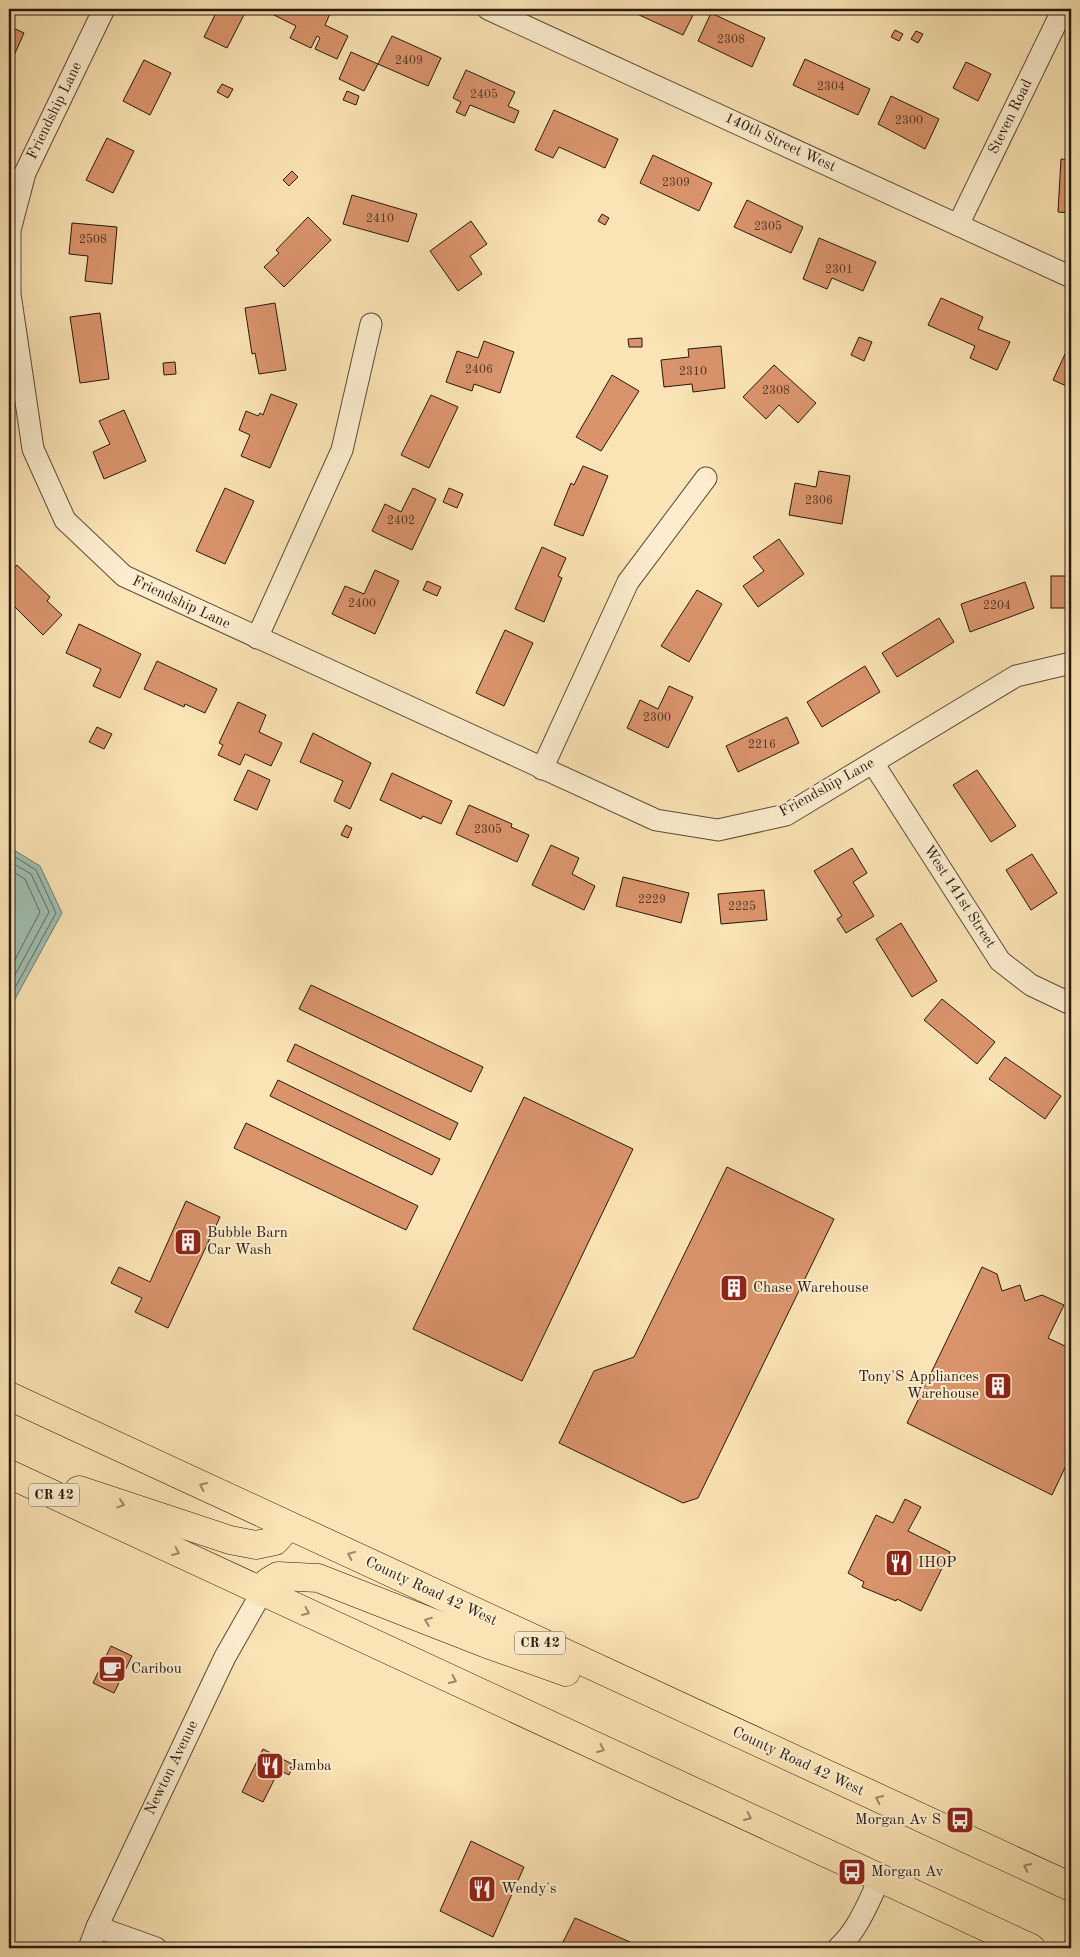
<svg xmlns="http://www.w3.org/2000/svg" width="1080" height="1957" font-family="'Old Standard TT',serif">
	<style>
		.water { fill: #9ebeb0; stroke: #6e7c70 }
		.lines { fill: none; stroke-linecap: round; stroke-linejoin: round }
		.shore { stroke: #626b60; stroke-width: 1 }
		.building { fill: #da946c; stroke: #271811 }
		.street-casing { stroke: #5c4b3a; stroke-width: 23 }
		.highway-casing { stroke: #271811; stroke-width: 29 }
		.street { stroke: #fcedce; stroke-width: 21 }
		.highway { stroke: #fae3b4; stroke-width: 28 }
		.oneway { stroke: #9b886b }
		.labels { text-anchor: middle; dominant-baseline: central; stroke-width: 4; stroke-linejoin: round; paint-order: stroke }
		.number-label { font-size: 12px; fill: #543728 }
		.shield { fill: #fcedce; stroke: #67584a; stroke-width: 1 }
		.shield-label { font-size: 14px; font-weight: bold; fill: #271811 }
		.street-label { font-size: 15px; fill: #271811; stroke: #fcedce }
		.poi-label { font-size: 15px; fill: #271811; stroke: #fcedce; text-anchor: start }
	</style>
	<rect width="100%" height="100%" fill="#fae3b4"/>
	<filter id="stains"><feTurbulence type="fractalNoise" baseFrequency=".004" numOctaves="4"/><feColorMatrix values="0 0 0 0 .2 0 0 0 0 .09 0 0 0 0 .02 0 0 0 .5 -.17"/></filter>
	<radialGradient id="worn" r=".72"><stop offset=".6" stop-color="#630" stop-opacity="0"/><stop offset="1" stop-color="#630" stop-opacity=".3"/></radialGradient>
	<polygon class="water" points="9,847 40,866 62,913 9,1010"/>
	<g class="lines">
		<g class="shore">
			<polyline points="9,853 36,870 56,913 9,999"/>
			<polyline points="9,861 31,874 49,912 9,986"/>
			<polyline points="9,869 25,879 40,912 9,971"/>
		</g>
	</g>
	<g class="building">
		<polygon points="218,9 247,9 227,48 204,37"/>
		<polygon points="272,9 332,9 325,25 348,36 337,59 315,49 320,38 317,36 311,48 290,38 296,26 270,13"/>
		<polygon points="626,9 696,9 683,35"/>
		<polygon points="711,13 765,38 752,67 698,41"/>
		<polygon points="9,26 24,33 12,60 9,59"/>
		<polygon points="895,30 903,34 899,41 891,37"/>
		<polygon points="916,31 923,34 918,43 911,39"/>
		<polygon points="392,36 441,58 428,86 378,64"/>
		<polygon points="351,52 378,64 364,91 339,79"/>
		<polygon points="805,59 870,89 858,115 793,85"/>
		<polygon points="144,60 171,73 150,115 123,101"/>
		<polygon points="966,62 991,74 978,101 953,88"/>
		<polygon points="466,70 515,92 508,106 519,111 514,123 470,105 465,116 456,112 461,102 453,98"/>
		<polygon points="222,84 233,89 228,98 217,92"/>
		<polygon points="347,91 359,96 356,105 343,100"/>
		<polygon points="891,96 939,119 925,149 878,124"/>
		<polygon points="554,110 618,139 605,168 559,147 553,158 535,150"/>
		<polygon points="107,138 134,151 113,193 86,180"/>
		<polygon points="653,155 712,183 699,211 640,183"/>
		<polygon points="1061,159 1071,160 1071,213 1058,212"/>
		<polygon points="292,171 298,177 289,186 283,180"/>
		<polygon points="352,195 417,214 408,242 343,224"/>
		<polygon points="747,200 803,227 791,253 734,227"/>
		<polygon points="602,214 609,218 605,225 598,221"/>
		<polygon points="308,217 331,240 284,287 264,267 279,253 276,250"/>
		<polygon points="471,221 487,244 470,256 482,274 458,291 430,251"/>
		<polygon points="72,223 117,227 112,284 85,281 88,256 69,254"/>
		<polygon points="819,238 876,262 863,291 832,278 827,289 803,279"/>
		<polygon points="941,298 983,317 978,329 1010,342 997,370 970,358 975,346 928,325"/>
		<polygon points="275,303 286,370 259,374 255,353 252,354 245,308"/>
		<polygon points="100,313 109,379 80,383 70,317"/>
		<polygon points="859,337 872,342 864,361 851,355"/>
		<polygon points="642,338 642,347 629,347 628,339"/>
		<polygon points="484,341 514,352 500,393 474,384 472,391 446,382 457,351 478,358"/>
		<polygon points="721,346 725,388 693,392 692,384 664,387 661,360 689,357 688,349"/>
		<polygon points="1065,354 1071,357 1071,388 1053,380"/>
		<polygon points="175,362 176,374 164,375 163,363"/>
		<polygon points="774,365 816,403 798,423 779,405 766,419 743,397"/>
		<polygon points="612,375 639,391 601,451 576,437"/>
		<polygon points="271,394 297,404 270,468 241,456 250,435 239,430 246,411 258,416 260,413 263,415"/>
		<polygon points="431,395 458,407 429,468 401,455"/>
		<polygon points="124,410 146,461 104,479 93,452 110,444 99,421"/>
		<polygon points="583,466 608,476 583,536 554,525 571,483 574,485"/>
		<polygon points="819,471 850,476 842,524 789,515 795,483 816,487"/>
		<polygon points="225,488 254,501 225,564 196,551"/>
		<polygon points="413,488 436,499 412,550 372,531 385,504 401,512"/>
		<polygon points="449,488 463,494 457,508 443,502"/>
		<polygon points="779,539 804,574 758,607 743,586 764,571 753,557"/>
		<polygon points="542,547 566,558 558,576 562,578 544,622 515,609"/>
		<polygon points="17,565 50,597 47,601 62,615 43,635 9,601 9,574"/>
		<polygon points="375,570 399,581 375,634 332,614 345,586 364,594"/>
		<rect x="1051" y="576" width="20" height="32"/>
		<polygon points="427,581 441,587 437,596 423,590"/>
		<polygon points="1025,582 1034,608 970,632 961,604"/>
		<polygon points="697,590 722,604 689,662 661,646"/>
		<polygon points="939,618 954,642 897,677 882,653"/>
		<polygon points="79,624 141,654 120,698 93,686 101,669 66,653"/>
		<polygon points="505,630 533,643 504,706 476,693"/>
		<polygon points="157,661 217,689 205,713 185,704 184,707 144,689"/>
		<polygon points="865,666 880,692 822,727 807,702"/>
		<polygon points="669,686 693,697 668,748 627,728 640,700 658,709"/>
		<polygon points="238,702 266,715 259,732 282,743 271,766 245,754 240,765 218,755 223,745 219,743"/>
		<polygon points="787,717 799,743 738,772 726,746"/>
		<polygon points="97,727 112,734 104,749 89,742"/>
		<polygon points="313,733 371,763 350,809 334,801 343,781 300,762"/>
		<polygon points="248,770 270,780 257,810 234,800"/>
		<polygon points="977,770 1016,826 991,842 953,785"/>
		<polygon points="392,773 452,801 441,824 423,816 421,819 380,800"/>
		<polygon points="469,805 512,824 511,827 529,835 517,862 456,834"/>
		<polygon points="346,825 352,828 348,838 341,835"/>
		<polygon points="551,845 579,858 572,874 595,886 584,910 532,885"/>
		<polygon points="852,848 867,873 853,882 874,916 846,933 837,919 842,916 814,871"/>
		<polygon points="1032,854 1057,893 1031,910 1006,870"/>
		<polygon points="623,877 689,893 681,923 616,906"/>
		<polygon points="764,890 767,920 721,924 718,894"/>
		<polygon points="901,923 937,981 912,997 876,939"/>
		<polygon points="311,985 483,1067 471,1092 299,1009"/>
		<polygon points="942,999 995,1042 977,1064 924,1020"/>
		<polygon points="295,1044 458,1123 450,1140 287,1061"/>
		<polygon points="1005,1057 1061,1096 1045,1119 989,1079"/>
		<polygon points="278,1080 440,1159 432,1175 270,1096"/>
		<polygon points="524,1097 633,1149 522,1381 413,1329"/>
		<polygon points="246,1123 418,1206 406,1230 234,1148"/>
		<polygon points="727,1167 834,1219 698,1498 683,1503 559,1443 594,1371 634,1357"/>
		<polygon points="186,1201 220,1217 168,1328 135,1312 142,1298 111,1283 119,1267 150,1282"/>
		<polygon points="982,1267 997,1274 1002,1291 1020,1285 1025,1301 1042,1295 1064,1305 1048,1338 1071,1349 1071,1455 1052,1495 907,1423"/>
		<polygon points="905,1499 921,1507 908,1531 950,1552 921,1611 897,1599 896,1601 862,1587 864,1582 848,1573 876,1515 893,1523"/>
		<polygon points="111,1646 132,1656 114,1693 93,1683"/>
		<polygon points="263,1749 294,1765 289,1775 279,1770 263,1802 242,1792"/>
		<polygon points="471,1841 524,1867 493,1937 440,1911"/>
		<polygon points="575,1918 637,1945 635,1948 560,1948"/>
	</g>
	<g class="lines">
		<defs>
			<g id="street">
				<polyline points="104,9 25,173 10,230 10,294 33,449 65,520 124,576 656,820 718,830 786,815 1016,676 1071,663"/>
				<polyline points="488,9 1071,277"/>
				<polyline points="958,225 1063,9"/>
				<polyline points="257,638 342,450 371,324"/>
				<polyline points="873,763 1000,961 1031,985 1071,1004"/>
				<polyline points="542,769 628,582 706,478"/>
				<polyline points="97,1927 156,1948"/>
				<polyline points="89,1948 97,1927 225,1657 262,1592"/>
				<path d="M838,1948C858,1930 868,1903 880,1878"/>
			</g>
			<g id="highway">
				<polyline points="9,1396 1071,1887"/>
				<polyline points="9,1474 1031,1948"/>
				<polyline points="79,1490 230,1540 256,1545 275,1541 288,1526"/>
				<polyline points="262,1592 268,1582 278,1576 318,1578 487,1644 566,1672"/>
			</g>
		</defs>
		<use href="#street" class="street-casing"/>
		<use href="#highway" class="highway-casing"/>
		<use href="#street" class="street"/>
		<use href="#highway" class="highway"/>
	</g>
	<defs><path id="oneway-chevron" d="M-2-3.5L2.5 0L-2 3.5" fill="none" stroke-width="1.6" stroke-linecap="round" stroke-linejoin="round" transform="scale(1.25)"/></defs>
	<g class="oneway">
		<use href="#oneway-chevron" transform="translate(203 1486) rotate(-155)"/>
		<use href="#oneway-chevron" transform="translate(121 1504) rotate(18)"/>
		<use href="#oneway-chevron" transform="translate(176 1552) rotate(25)"/>
		<use href="#oneway-chevron" transform="translate(351 1555) rotate(-155)"/>
		<use href="#oneway-chevron" transform="translate(306 1612) rotate(25)"/>
		<use href="#oneway-chevron" transform="translate(428 1621) rotate(-159)"/>
		<use href="#oneway-chevron" transform="translate(453 1680) rotate(25)"/>
		<use href="#oneway-chevron" transform="translate(601 1749) rotate(25)"/>
		<use href="#oneway-chevron" transform="translate(879 1799) rotate(-155)"/>
		<use href="#oneway-chevron" transform="translate(748 1817) rotate(25)"/>
		<use href="#oneway-chevron" transform="translate(1027 1867) rotate(-155)"/>
	</g>
	<defs>
		<symbol id="building-square" viewBox="-11 -11 22 22"><rect x="-9" y="-9" width="18" height="18" rx="4" fill="#8f2418" stroke="#fcedce"/><path d="M-4-6H4V6H1V3H-1V6H-4ZM-2.5-4.3h1.7v1.8h-1.7ZM.8-4.3h1.7v1.8H.8ZM-2.5-1h1.7V.8h-1.7ZM.8-1h1.7V.8H.8Z" fill="#fff"/></symbol>
		<symbol id="restaurant-square" viewBox="-11 -11 22 22"><rect x="-9" y="-9" width="18" height="18" rx="4" fill="#8f2418" stroke="#fcedce"/><path d="M-5-6h1v4h1v-4h1v4h1v-4h1v5L-1.5 .5V6h-2V.5L-5-1ZM5-6V6H3V1.5H1.5Q1.5-4 5-6Z" fill="#fff"/></symbol>
		<symbol id="cafe-square" viewBox="-11 -11 22 22"><rect x="-9" y="-9" width="18" height="18" rx="4" fill="#8f2418" stroke="#fcedce"/><path d="M-5.5-4.5H6V0H3Q3 3.5 0 3.5H-2.5Q-5.5 3.5-5.5 0ZM3-3.2v2h1.7v-2ZM-6 4.5H4V6H-6Z" fill="#fff"/></symbol>
		<symbol id="bus-square" viewBox="-11 -11 22 22"><rect x="-9" y="-9" width="18" height="18" rx="4" fill="#8f2418" stroke="#fcedce"/><path d="M-5-6H5V4H4V6H2V4H-2V6H-4V4H-5ZM-3.5-4V0h7V-4ZM-3.5 1.2v1.5H-2V1.2ZM2 1.2v1.5H3.5V1.2Z" fill="#fff"/></symbol>
	</defs>
	<g fill-rule="evenodd">
		<use href="#building-square" x="172" y="1226" width="32" height="32"/>
		<use href="#building-square" x="718" y="1272" width="32" height="32"/>
		<use href="#building-square" x="982" y="1370" width="32" height="32"/>
		<use href="#restaurant-square" x="883" y="1547" width="32" height="32"/>
		<use href="#cafe-square" x="96" y="1653" width="32" height="32"/>
		<use href="#restaurant-square" x="254" y="1750" width="32" height="32"/>
		<use href="#bus-square" x="944" y="1804" width="32" height="32"/>
		<use href="#bus-square" x="836" y="1856" width="32" height="32"/>
		<use href="#restaurant-square" x="466" y="1873" width="32" height="32"/>
	</g>
	<g class="labels">
		<g class="number-label">
			<text x="731" y="40">2308</text>
			<text x="409" y="61">2409</text>
			<text x="831" y="87">2304</text>
			<text x="484" y="95">2405</text>
			<text x="909" y="121">2300</text>
			<text x="676" y="183">2309</text>
			<text x="380" y="219">2410</text>
			<text x="768" y="227">2305</text>
			<text x="93" y="240">2508</text>
			<text x="839" y="270">2301</text>
			<text x="479" y="370">2406</text>
			<text x="693" y="372">2310</text>
			<text x="776" y="391">2308</text>
			<text x="819" y="501">2306</text>
			<text x="401" y="521">2402</text>
			<text x="362" y="604">2400</text>
			<text x="997" y="606">2204</text>
			<text x="657" y="718">2300</text>
			<text x="762" y="745">2216</text>
			<text x="488" y="830">2305</text>
			<text x="652" y="900">2229</text>
			<text x="742" y="907">2225</text>
		</g>
		<g class="shield">
			<rect x="29" y="1483.5" width="50" height="23" rx="4"/>
			<rect x="515" y="1631.5" width="50" height="23" rx="4"/>
		</g>
		<g class="shield-label">
			<text x="54" y="1495">CR 42</text>
			<text x="540" y="1643">CR 42</text>
		</g>
		<g class="street-label">
			<text transform="translate(55 111) rotate(-64)">Friendship Lane</text>
			<text transform="translate(1011 117) rotate(-64)">Steven Road</text>
			<text transform="translate(780 143) rotate(25)">140th Street West</text>
			<text transform="translate(181 603) rotate(25)">Friendship Lane</text>
			<text transform="translate(827 788) rotate(-29)">Friendship Lane</text>
			<text transform="translate(959 897) rotate(57)">West 141st Street</text>
			<text transform="translate(431 1592) rotate(25)">County Road 42 West</text>
			<text transform="translate(798 1762) rotate(25)">County Road 42 West</text>
			<text transform="translate(172 1768) rotate(-64)">Newton Avenue</text>
		</g>
		<g class="poi-label">
			<text x="207" y="1233">Bubble Barn<tspan x="207" dy="17">Car Wash</tspan></text>
			<text x="753" y="1288">Chase Warehouse</text>
			<text x="979" y="1377" text-anchor="end">Tony'S Appliances<tspan x="979" dy="17">Warehouse</tspan></text>
			<text x="918" y="1563">IHOP</text>
			<text x="131" y="1669">Caribou</text>
			<text x="289" y="1766">Jamba</text>
			<text x="941" y="1820" text-anchor="end">Morgan Av S</text>
			<text x="871" y="1872">Morgan Av</text>
			<text x="501" y="1889">Wendy's</text>
		</g>
	</g>
	<rect width="1080" height="1957" fill="none" stroke="#fae3b4" stroke-width="30"/>
	<rect x="10" y="10" width="1060" height="1937" fill="none" stroke="#271811" stroke-width="2.5"/>
	<rect x="15" y="15" width="1050" height="1927" fill="none" stroke="#271811"/>
	<rect width="100%" height="100%" filter="url(#stains)"/>
	<rect width="100%" height="100%" fill="url(#worn)"/>
</svg>
